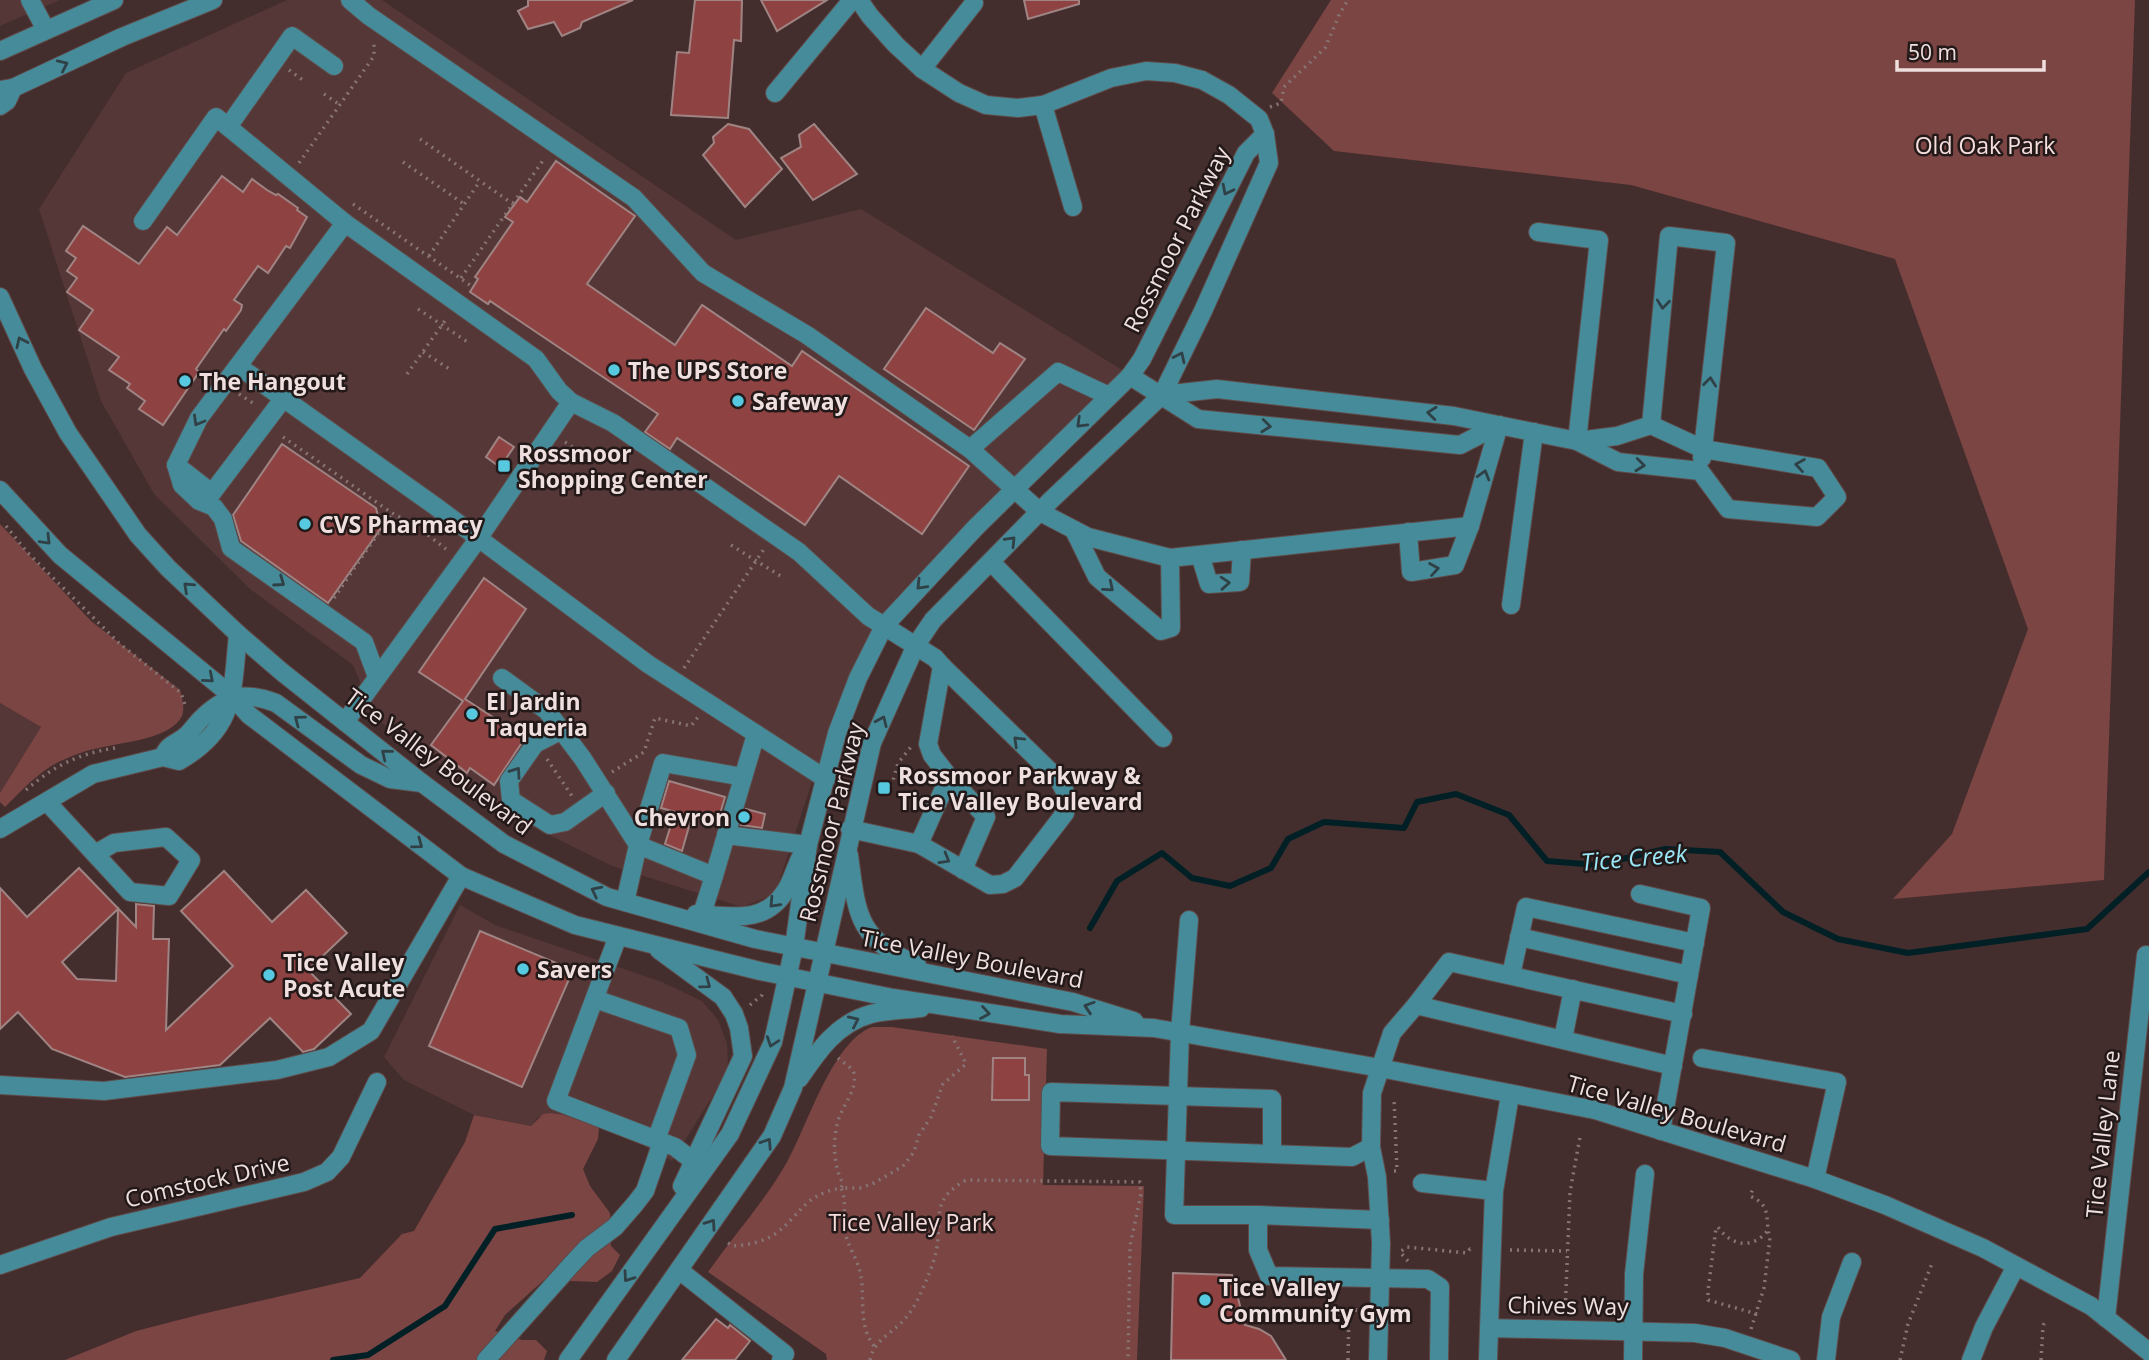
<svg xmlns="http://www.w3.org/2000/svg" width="2149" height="1360" font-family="'Open Sans',sans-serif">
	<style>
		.built { fill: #543736 }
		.green { fill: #7a4543 }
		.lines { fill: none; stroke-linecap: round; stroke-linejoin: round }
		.stream { stroke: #002026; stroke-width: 6 }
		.building { fill: #8e4342; stroke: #9f8483; stroke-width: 2; fill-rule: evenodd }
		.minor-casing { stroke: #5f4a49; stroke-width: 20 }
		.path { stroke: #877473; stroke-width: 3.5; stroke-dasharray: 2 5; stroke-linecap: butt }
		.minor { stroke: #468b99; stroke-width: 18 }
		.oneway { stroke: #2f4146 }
		.poi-dot { fill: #56c9e0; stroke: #231919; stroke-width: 2.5 }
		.labels { text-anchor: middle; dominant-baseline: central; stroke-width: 5; stroke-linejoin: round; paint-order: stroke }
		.park-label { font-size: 23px; fill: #f5dddc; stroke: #231919 }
		.street-label { font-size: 23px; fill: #efe0df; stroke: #231919 }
		.poi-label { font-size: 23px; font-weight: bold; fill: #efe0df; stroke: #231919; text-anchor: start }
		.water-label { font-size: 24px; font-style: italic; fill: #9ae7f8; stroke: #231919 }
	</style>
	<rect width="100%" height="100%" fill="#442e2d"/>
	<g class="built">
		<polygon points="0,0 60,0 0,26"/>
		<polygon points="287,0 382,0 736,240 861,209 1140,381 882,618 815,773 775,894 742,907 612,866 511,816 375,718 353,665 250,589 154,494 101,401 39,209 126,73"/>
		<polygon points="0,703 41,727 0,793"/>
		<polygon points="460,905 495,925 662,982 702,1001 718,1020 727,1044 728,1066 714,1094 672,1161 627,1137 564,1115 538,1117 531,1126 474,1115 404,1080 384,1057"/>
	</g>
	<g class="green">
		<polygon points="1331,0 2135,0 2104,880 1893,899 1952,834 2028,629 1895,259 1631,185 1334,151 1272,93"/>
		<path d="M0,524L91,621L180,690C182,697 185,709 182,716C170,740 121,742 99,748C87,750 74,755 63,760C41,769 22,790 5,807L0,802V793L41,727L0,703Z"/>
		<path d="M872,1027H892L1047,1049L1043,1185L1144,1186L1137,1360H827L826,1354L708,1272C734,1235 765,1201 787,1162C808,1125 832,1042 872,1027Z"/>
		<polygon points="550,1113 564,1115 599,1127 598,1139 583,1169 590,1186 610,1213 611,1246 620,1255 612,1271 597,1282 544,1280 505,1315 495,1331 522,1340 536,1340 547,1351 544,1360 65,1360 136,1331 202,1314 360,1278 402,1234 414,1231 465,1142 474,1115 531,1126 543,1114"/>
	</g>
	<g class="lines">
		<g class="stream">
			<polyline points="1090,928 1117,881 1162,853 1192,878 1230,886 1271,868 1288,839 1324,822 1404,828 1417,802 1456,794 1509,815 1547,861 1597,865 1665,849 1720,852 1783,912 1838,939 1908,953 2087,929 2149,872"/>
			<polyline points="333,1360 368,1355 445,1306 495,1229 572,1215"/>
		</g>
	</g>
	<g class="building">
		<polygon points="528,0 633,0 582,22 580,28 562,36 554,22 528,29 518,11 528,6"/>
		<polygon points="695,0 742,0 741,41 734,40 728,118 671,115 677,52 689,53"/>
		<polygon points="761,0 827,0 777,31"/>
		<polygon points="1024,0 1079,0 1079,4 1028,19"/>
		<polygon points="728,124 749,129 782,169 745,207 703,155 714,143 713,137"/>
		<polygon points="814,124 857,174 813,200 781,158 801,147 799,135"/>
		<polygon points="556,161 635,216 587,284 675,345 702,305 792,366 802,351 969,466 922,534 839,476 805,525 677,438 670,449 645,432 658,414 490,301 488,304 470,292 478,279 475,277 513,222 505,217 520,197 527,202"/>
		<polygon points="222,176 243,192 252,179 267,190 276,195 278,194 298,208 297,210 307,217 290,248 286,246 268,273 258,266 234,300 242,305 241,310 226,331 224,329 196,369 199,372 163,425 139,409 145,401 127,388 130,384 109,370 119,357 79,330 93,310 67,292 77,278 67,271 76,258 66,251 83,226 139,264 167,227 177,235"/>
		<polygon points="926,308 993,353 1000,343 1025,359 974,430 884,369"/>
		<polygon points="499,437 514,447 500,467 486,457"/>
		<polygon points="282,444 376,508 381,528 328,603 241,541 233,515"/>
		<polygon points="484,578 526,609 465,699 525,738 494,785 470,768 467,773 431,745 463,701 419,672"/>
		<polygon points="669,781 725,797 717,824 692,816 682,851 665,844 675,812 661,808"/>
		<polygon points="746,809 765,814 762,828 741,825"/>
		<path d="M79,868L136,927V904L154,906L153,939H169L166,1030L233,966L181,911L224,871L272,922L306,890L347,933L308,970L351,1014L314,1049L303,1052L270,1018L220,1065L125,1077L52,1049L18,1012L0,1029V888L27,917ZM118,909L116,981L77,979L62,962Z"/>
		<polygon points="480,931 573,970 522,1087 429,1046"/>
		<polygon points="993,1058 1025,1058 1025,1075 1029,1075 1029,1100 992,1100"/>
		<polygon points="1173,1273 1232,1275 1245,1325 1259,1329 1271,1336 1286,1360 1171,1360"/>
		<polygon points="716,1319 728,1328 730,1325 750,1341 735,1360 682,1360"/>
	</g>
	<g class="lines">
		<defs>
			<g id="minor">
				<polyline points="30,0 46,30"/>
				<polyline points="350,0 369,16 634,198 703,273 807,335 970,449 1040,512 1088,537 1170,558 1470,526"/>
				<polyline points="0,51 114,0"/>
				<polyline points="922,69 974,3"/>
				<polyline points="0,90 13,88 122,37 213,0"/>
				<polyline points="775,93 852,0"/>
				<polyline points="1043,105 1073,207"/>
				<polyline points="0,106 7,101 13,88"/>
				<polyline points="228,127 292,36 334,66"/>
				<polyline points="143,221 216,117 345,223 536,359 559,391 571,402 613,423 799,552 868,616 935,658 942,666 928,744 932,755 949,777"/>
				<polyline points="1538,232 1599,240 1577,441"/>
				<polyline points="0,297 33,369 68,433 138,535 168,568 238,634 282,672 422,783 504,844 607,897 755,939 1073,1002 1134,1021"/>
				<polyline points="238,366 435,506 648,664 826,779"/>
				<polyline points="1130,376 1198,419 1460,445 1499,425"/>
				<polyline points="1162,395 1217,389 1454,416 1577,441 1618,462 1700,471 1728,509 1817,517 1837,497 1818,468 1703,449 1651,425"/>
				<polyline points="283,399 212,493 176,465 199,418 345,223"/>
				<polyline points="1577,441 1617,436 1651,425 1669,236 1726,243 1702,458"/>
				<polyline points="970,449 1058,372 1109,396"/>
				<polyline points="176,465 182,485 199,501 214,507 223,519 231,548 364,642 377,677"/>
				<polyline points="0,490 60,555 232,696 249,715 461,876 575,925 760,971 893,998 1060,1024 1154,1028 1380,1068 1595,1110 1815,1179 1885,1205 1983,1248 2091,1306 2149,1352"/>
				<polyline points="1074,530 1097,577 1161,631 1171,628 1170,558"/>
				<polyline points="1408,532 1411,572 1455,565 1470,526 1499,425"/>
				<polyline points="1200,555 1209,584 1240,582 1242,550"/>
				<polyline points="991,562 1163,738"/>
				<polyline points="1511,605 1534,432"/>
				<path d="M942,666L1058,779C1066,792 1070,799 1065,813L1015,878L1003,884L990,885L919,844L949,777L986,817L963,870"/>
				<polyline points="502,678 547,711 583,759 638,845 625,902"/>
				<polyline points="345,722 478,539 571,402"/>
				<polyline points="562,730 535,744 509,781 511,800 550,825 565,822 606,793"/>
				<path d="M163,757C169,742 176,745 187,735C192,730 196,724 201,719C225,695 245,691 276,703L361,765L390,779L422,783"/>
				<polyline points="743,777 663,763 638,845 714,876 756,734"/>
				<polyline points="47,802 130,892 169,896 191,860 166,837 114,843 95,854"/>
				<path d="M0,829L93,774L163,757L179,761C236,728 232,693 238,634"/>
				<polyline points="850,829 919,844"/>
				<path d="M849,855C857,916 857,938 917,965"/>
				<polyline points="1640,894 1701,908 1661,1131"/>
				<path d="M696,914C731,916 765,925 786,890C795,876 797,858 808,845L726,835"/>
				<polyline points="702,914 714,876"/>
				<polyline points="1189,920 1180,1032 1174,1215 1258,1215"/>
				<polyline points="618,936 556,1101 675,1147 701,1167"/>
				<polyline points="1519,937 1689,975"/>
				<polyline points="659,950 723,997 734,1014 739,1028 743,1056 682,1186"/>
				<polyline points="1511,975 1526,907 1695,943"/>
				<polyline points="595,999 679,1028 687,1055 656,1140"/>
				<polyline points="1416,1005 1449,962 1683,1014"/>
				<polyline points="1563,1039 1573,989"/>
				<polyline points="1702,1058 1837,1082 1815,1179"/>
				<path d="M799,1079C818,1051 837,1023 871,1014C887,1010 905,1010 921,1008"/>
				<polyline points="0,1085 104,1091 277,1070 329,1057 371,1031 461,876"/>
				<polyline points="1510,1095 1494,1191 1489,1328 1695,1333 1725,1338 1791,1360"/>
				<polyline points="1272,1154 1272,1099 1051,1092 1050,1146 1352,1157 1371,1147"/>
				<polyline points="1422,1183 1494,1191"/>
				<polyline points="1380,1220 1258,1215 1258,1250 1269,1276 1428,1279 1440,1287 1439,1360"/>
				<polyline points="0,1265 111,1227 304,1182 327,1172 341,1157 377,1082"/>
				<polyline points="679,1270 785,1354 781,1360"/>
				<polyline points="2106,1318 2146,955"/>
				<polyline points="486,1360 571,1265 587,1248 615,1227 635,1204 645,1191 662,1142"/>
				<polyline points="568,1360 730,1134 773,1042 794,947 808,845 837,733 858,678 884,626 976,527 1130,376 1142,359 1246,153 1265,134"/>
				<polyline points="616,1360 772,1136 793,1088 872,743 916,645 933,620 1050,501 1162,395 1203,311 1269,163 1265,134 1259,119 1229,95 1202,80 1175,73 1146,71 1111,78 1043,105 1018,108 986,105 959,93 922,69 896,45 870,16 859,0"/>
				<polyline points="1378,1360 1381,1243 1377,1177 1371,1147 1372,1093 1392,1033 1416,1005 1673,1066"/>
				<polyline points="1488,1360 1489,1328"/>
				<polyline points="1633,1360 1634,1274 1645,1174"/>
				<polyline points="1826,1360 1831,1317 1852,1262"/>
				<polyline points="1971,1360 1984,1327 2016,1266"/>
			</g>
		</defs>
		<use href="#minor" class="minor-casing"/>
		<g class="path">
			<polyline points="289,70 304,81"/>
			<polyline points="324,94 340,105"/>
			<polyline points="1270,107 1281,103 1284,87 1325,48 1340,13 1348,0"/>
			<polyline points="420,139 513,204"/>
			<polyline points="403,162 464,204"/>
			<polyline points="299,163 374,56 374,40"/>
			<polyline points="353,204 470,285"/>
			<polyline points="429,256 480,181"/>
			<polyline points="461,278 544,159"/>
			<polyline points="418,309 469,343"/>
			<polyline points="423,352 451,370"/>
			<polyline points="407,374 447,318"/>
			<polyline points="239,394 256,405"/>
			<polyline points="283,437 392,513 407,521"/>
			<polyline points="565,442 590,459"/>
			<polyline points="6,526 27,552 119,643 181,693 186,708"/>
			<polyline points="428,535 446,549"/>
			<polyline points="731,545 782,577"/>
			<polyline points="334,598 392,513"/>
			<polyline points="684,668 764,549"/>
			<polyline points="547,759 572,796"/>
			<polyline points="612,772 644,752 655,718 691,726 698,717"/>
			<path d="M26,790C55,765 78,754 115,748"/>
			<polyline points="879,794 892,784 898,763 911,747"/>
			<polyline points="750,1005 762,995 763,990"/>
			<polyline points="1394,1171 1397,1171 1394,1098"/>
			<path d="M728,1243L733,1246C748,1245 763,1242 775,1234C802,1214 803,1195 841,1188L843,1184C833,1164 832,1139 839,1118C845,1101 859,1088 853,1070L838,1058"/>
			<polyline points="1510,1250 1567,1251"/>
			<polyline points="1408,1261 1400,1252 1407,1247 1467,1253 1470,1249 1474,1250"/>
			<polyline points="1565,1314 1570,1192 1580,1137"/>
			<path d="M1757,1314L1708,1300V1291L1716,1228L1718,1227C1731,1246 1753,1250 1768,1230"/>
			<path d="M1751,1329L1764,1288L1770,1238C1764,1219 1773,1206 1750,1196L1754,1186"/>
			<path d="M874,1346C857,1324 866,1297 860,1272C857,1258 847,1245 845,1231C843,1217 847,1201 841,1188H860L874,1183L903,1166L914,1152L919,1135L931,1117L943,1084L966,1064L952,1036"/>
			<path d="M870,1360C874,1340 891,1334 904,1320C915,1308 922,1291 928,1276C933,1265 937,1251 938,1239C940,1207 936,1198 966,1180L1140,1182L1141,1194L1130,1246L1128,1360"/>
			<polyline points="1348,1360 1349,1310 1361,1310"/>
			<polyline points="1900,1360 1908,1324 1933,1261"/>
			<polyline points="2041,1360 2043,1326 2046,1319"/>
		</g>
		<use href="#minor" class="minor"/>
	</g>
	<defs><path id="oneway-chevron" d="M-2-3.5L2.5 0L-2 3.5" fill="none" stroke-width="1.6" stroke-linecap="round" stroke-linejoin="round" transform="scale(1.75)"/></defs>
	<g class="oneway">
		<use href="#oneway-chevron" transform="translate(63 65) rotate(-25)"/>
		<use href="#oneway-chevron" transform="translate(1227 190) rotate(117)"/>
		<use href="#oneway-chevron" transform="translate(1663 304) rotate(96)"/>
		<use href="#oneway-chevron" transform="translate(21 342) rotate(-115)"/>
		<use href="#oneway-chevron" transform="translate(1180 357) rotate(-64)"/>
		<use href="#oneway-chevron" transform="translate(1710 382) rotate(-84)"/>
		<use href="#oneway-chevron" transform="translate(1432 413) rotate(-174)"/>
		<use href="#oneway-chevron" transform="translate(198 421) rotate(120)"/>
		<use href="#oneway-chevron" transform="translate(1081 423) rotate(136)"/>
		<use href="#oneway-chevron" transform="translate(1266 426) rotate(6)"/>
		<use href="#oneway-chevron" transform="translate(1640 465) rotate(6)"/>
		<use href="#oneway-chevron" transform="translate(1800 465) rotate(-171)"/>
		<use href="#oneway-chevron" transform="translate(1484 475) rotate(-74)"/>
		<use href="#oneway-chevron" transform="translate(46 540) rotate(46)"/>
		<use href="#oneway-chevron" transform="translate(1011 541) rotate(-46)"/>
		<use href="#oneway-chevron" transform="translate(1434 569) rotate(-9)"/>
		<use href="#oneway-chevron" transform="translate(280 582) rotate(35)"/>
		<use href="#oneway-chevron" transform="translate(1225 583) rotate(-4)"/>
		<use href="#oneway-chevron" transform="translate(921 585) rotate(134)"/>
		<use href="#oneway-chevron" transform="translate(188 587) rotate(-137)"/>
		<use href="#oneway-chevron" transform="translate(1109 587) rotate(40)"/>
		<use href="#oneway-chevron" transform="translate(209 678) rotate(40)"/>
		<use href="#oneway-chevron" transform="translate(299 720) rotate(-143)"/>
		<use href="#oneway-chevron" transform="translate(882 721) rotate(-66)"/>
		<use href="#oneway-chevron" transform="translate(1018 741) rotate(-136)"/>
		<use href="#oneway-chevron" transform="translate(386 754) rotate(-141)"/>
		<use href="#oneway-chevron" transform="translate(516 772) rotate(-55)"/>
		<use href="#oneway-chevron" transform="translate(418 844) rotate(37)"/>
		<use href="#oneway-chevron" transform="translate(945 859) rotate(30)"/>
		<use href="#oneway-chevron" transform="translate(596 891) rotate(-153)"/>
		<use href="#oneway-chevron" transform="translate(774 903) rotate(133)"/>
		<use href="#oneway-chevron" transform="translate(706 984) rotate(37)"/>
		<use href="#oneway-chevron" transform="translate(1089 1007) rotate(-162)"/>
		<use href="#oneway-chevron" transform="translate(985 1013) rotate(9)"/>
		<use href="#oneway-chevron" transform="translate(854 1021) rotate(-25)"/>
		<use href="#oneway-chevron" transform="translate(772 1042) rotate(109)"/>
		<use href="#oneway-chevron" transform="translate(767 1143) rotate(-57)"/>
		<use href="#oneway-chevron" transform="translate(711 1224) rotate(-55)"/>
		<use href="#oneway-chevron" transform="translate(628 1277) rotate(125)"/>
	</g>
	<g class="poi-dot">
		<circle cx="614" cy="370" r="7"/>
		<circle cx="185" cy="381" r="7"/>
		<circle cx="738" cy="401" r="7"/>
		<rect x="497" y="459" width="14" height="14" rx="3.5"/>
		<circle cx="305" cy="524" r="7"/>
		<circle cx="472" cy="714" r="7"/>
		<rect x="877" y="781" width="14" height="14" rx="3.5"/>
		<circle cx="744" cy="817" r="7"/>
		<circle cx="523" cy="969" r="7"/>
		<circle cx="269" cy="975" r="7"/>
		<circle cx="1205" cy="1300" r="7"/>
	</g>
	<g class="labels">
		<g class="park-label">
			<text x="1985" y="145">Old Oak Park</text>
			<text x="911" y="1222">Tice Valley Park</text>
		</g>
		<g class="street-label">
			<text transform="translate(1176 239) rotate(-63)">Rossmoor Parkway</text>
			<text transform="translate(439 761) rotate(37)">Tice Valley Boulevard</text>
			<text transform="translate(831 822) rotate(-76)">Rossmoor Parkway</text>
			<text transform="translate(972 958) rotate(11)">Tice Valley Boulevard</text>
			<text transform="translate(1677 1113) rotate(16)">Tice Valley Boulevard</text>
			<text transform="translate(2102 1134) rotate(-84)">Tice Valley Lane</text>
			<text transform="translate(207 1180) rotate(-13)">Comstock Drive</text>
			<text transform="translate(1568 1305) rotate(1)">Chives Way</text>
		</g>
		<g class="poi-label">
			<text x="628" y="370">The UPS Store</text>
			<text x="199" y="381">The Hangout</text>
			<text x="752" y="401">Safeway</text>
			<text x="518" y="453">Rossmoor<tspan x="518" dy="26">Shopping Center</tspan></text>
			<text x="319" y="524">CVS Pharmacy</text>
			<text x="486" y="701">El Jardin<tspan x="486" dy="26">Taqueria</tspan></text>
			<text x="898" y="775">Rossmoor Parkway &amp;<tspan x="898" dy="26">Tice Valley Boulevard</tspan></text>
			<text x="730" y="817" text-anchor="end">Chevron</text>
			<text x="283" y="962">Tice Valley<tspan x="283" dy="26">Post Acute</tspan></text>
			<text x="537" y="969">Savers</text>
			<text x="1219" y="1287">Tice Valley<tspan x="1219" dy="26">Community Gym</tspan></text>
		</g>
		<g class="water-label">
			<text transform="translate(1634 857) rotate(-5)">Tice Creek</text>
		</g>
	</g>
	<path d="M1897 60v10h147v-10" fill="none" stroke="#efe0df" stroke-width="3.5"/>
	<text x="1908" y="60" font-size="21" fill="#efe0df" stroke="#231919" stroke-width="5" paint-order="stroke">50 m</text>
</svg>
